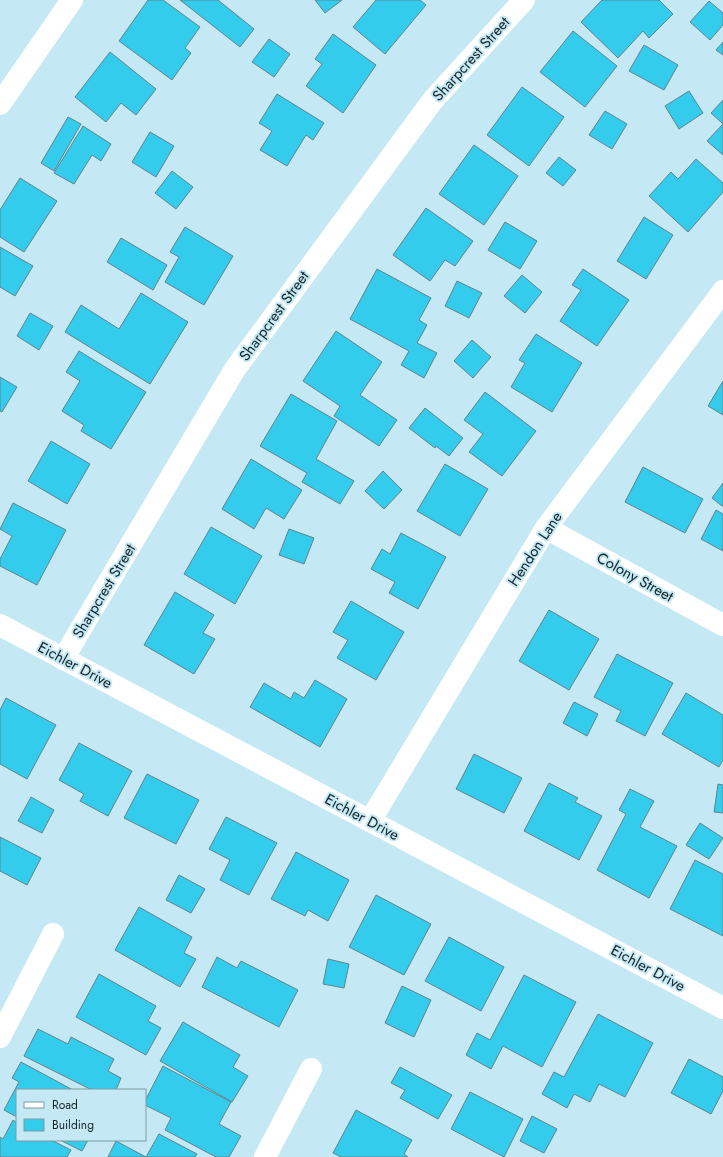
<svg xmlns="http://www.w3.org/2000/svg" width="723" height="1157" font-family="Jost,sans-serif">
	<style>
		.building { fill: #34ccec; stroke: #61838d }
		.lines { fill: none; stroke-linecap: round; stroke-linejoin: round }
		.minor { stroke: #fff; stroke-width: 22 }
		.labels { text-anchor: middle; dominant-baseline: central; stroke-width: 4; stroke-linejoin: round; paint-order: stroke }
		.street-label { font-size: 15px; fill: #152327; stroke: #c4e9f4 }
	</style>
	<rect width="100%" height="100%" fill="#c4e9f4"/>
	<g class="building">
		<polygon points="148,0 163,0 200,27 185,48 191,53 172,80 119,41"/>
		<polygon points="180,0 218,0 254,29 240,47"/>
		<polygon points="315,0 342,0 325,13"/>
		<polygon points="376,0 420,0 426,5 385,54 353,27"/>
		<polygon points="602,0 659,0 673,14 649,38 643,31 618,58 581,22"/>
		<polygon points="709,1 723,13 723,25 710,40 690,22"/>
		<polygon points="573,31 617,66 585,107 540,72"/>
		<polygon points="333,34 376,65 343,113 306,86 322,64 315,59"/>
		<polygon points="269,39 290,54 274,77 252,62"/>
		<polygon points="723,42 723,55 716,50"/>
		<polygon points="644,45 678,65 664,90 629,71"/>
		<polygon points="110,52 156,89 136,115 121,103 106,122 75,97"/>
		<polygon points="522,87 564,117 529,166 487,135"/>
		<polygon points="689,91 703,113 679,129 665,106"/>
		<polygon points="277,94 324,123 313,140 306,135 287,166 260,150 272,131 259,123"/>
		<polygon points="723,100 723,155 707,141 723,124 711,113"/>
		<polygon points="605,111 627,124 612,149 589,135"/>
		<polygon points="68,117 81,124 54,171 41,163"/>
		<polygon points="83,126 111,144 101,161 92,155 74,184 54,173"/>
		<polygon points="150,132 174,146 156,177 132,162"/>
		<polygon points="474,145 518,176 484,225 439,194"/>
		<polygon points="559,157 576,170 563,186 546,173"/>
		<polygon points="696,159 723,183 723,192 688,232 649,196 671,172 678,179"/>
		<polygon points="172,171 193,187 176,209 155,193"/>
		<polygon points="20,178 57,201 24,252 0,237 0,210"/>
		<polygon points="426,208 473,241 455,266 445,260 430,281 393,255"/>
		<polygon points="644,217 673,235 646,279 617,261"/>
		<polygon points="505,222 537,241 520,269 488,250"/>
		<polygon points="185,227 233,256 204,305 165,282 179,257 170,252"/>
		<polygon points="121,238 167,265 153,290 107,262"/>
		<polygon points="0,247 33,266 15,296 0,287"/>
		<polygon points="377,269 431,298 419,320 427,325 417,343 437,353 424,378 401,365 409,351 350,319"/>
		<polygon points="583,269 629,300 597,346 560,321 581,290 572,285"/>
		<polygon points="522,275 542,292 525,313 504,296"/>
		<polygon points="457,281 482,293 469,318 445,306"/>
		<polygon points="141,293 188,322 150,384 65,332 81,305 119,329"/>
		<polygon points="30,313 53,326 39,350 17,336"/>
		<polygon points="336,331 382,362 360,395 397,420 379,446 334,416 340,406 303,381"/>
		<polygon points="536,334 582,363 552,412 511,387 525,363 519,360"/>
		<polygon points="472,340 491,357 473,378 454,361"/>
		<polygon points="79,351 146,392 111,449 81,431 84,425 62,411 80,381 66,372"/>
		<polygon points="0,377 17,387 2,412 0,411"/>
		<polygon points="723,381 723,415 708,406"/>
		<polygon points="485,392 536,431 502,476 469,452 483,434 464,420"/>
		<polygon points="291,394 337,421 316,459 354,481 340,504 302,482 307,473 260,446"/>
		<polygon points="425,408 463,438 449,456 436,446 435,448 409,428"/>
		<polygon points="51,441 90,464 67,504 28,481"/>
		<polygon points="251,459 302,490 284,519 266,508 254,529 222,509"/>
		<polygon points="445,464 488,489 460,536 417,511"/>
		<polygon points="643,467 703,499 685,533 625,502"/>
		<polygon points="383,471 402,490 384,509 365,491"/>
		<polygon points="723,483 723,506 722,506 712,498"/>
		<polygon points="13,503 66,530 37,585 0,566 0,559 12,536 0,529"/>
		<polygon points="716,510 723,514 723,551 701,539"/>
		<polygon points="211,527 262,556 235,604 184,574"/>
		<polygon points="289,529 314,538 304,564 279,555"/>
		<polygon points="401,533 446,557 418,609 389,593 395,582 371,569 382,549 390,554"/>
		<polygon points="175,592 214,615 203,633 215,639 194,674 144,645"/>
		<polygon points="351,601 404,632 376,680 337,658 348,640 333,632"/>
		<polygon points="549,610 599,639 569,690 519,661"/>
		<polygon points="617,654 673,683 645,736 616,721 621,711 594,697"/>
		<polygon points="315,680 347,699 320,747 250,707 264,683 291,699 294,692 304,698"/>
		<polygon points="686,693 723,715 723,760 719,767 662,734"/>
		<polygon points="6,698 56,725 27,779 0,764 0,710"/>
		<polygon points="574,702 598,714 587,736 563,723"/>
		<polygon points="79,743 132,771 108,816 80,801 84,794 59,780"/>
		<polygon points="474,754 522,778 504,813 456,789"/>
		<polygon points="147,774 199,800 176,844 124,818"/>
		<polygon points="549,783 578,798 575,802 602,816 579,860 524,831"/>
		<polygon points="718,784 723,785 723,813 714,812"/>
		<polygon points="630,789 654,801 640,827 677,846 649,898 597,870 626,814 619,810"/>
		<polygon points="31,797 54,810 42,833 18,821"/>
		<polygon points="226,817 277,843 249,895 220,880 230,860 209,849"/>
		<polygon points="700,823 723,838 709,859 686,845"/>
		<polygon points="0,837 41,858 27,885 0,871"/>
		<polygon points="296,852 349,880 328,921 308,910 305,916 271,899"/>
		<polygon points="695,860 723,874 723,936 670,909"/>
		<polygon points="179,875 205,889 191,913 166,900"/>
		<polygon points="376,895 431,924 404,975 349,947"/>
		<polygon points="139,907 192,937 184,953 196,959 180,987 115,950"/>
		<polygon points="449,937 504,967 481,1011 425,981"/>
		<polygon points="217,957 237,968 241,961 298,990 279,1027 202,987"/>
		<polygon points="328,959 349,964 344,988 323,984"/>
		<polygon points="99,974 156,1006 148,1021 161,1028 146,1055 76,1017"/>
		<polygon points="524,975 576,1002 542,1067 503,1046 491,1069 466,1055 477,1033 490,1040"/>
		<polygon points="402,986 431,1000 414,1037 385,1023"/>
		<polygon points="598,1014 653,1043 625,1097 599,1084 590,1102 574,1094 567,1108 542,1094 554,1072 564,1077"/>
		<polygon points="183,1022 240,1055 233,1067 248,1076 232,1102 160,1061"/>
		<polygon points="38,1029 68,1044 71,1037 114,1059 108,1071 121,1078 116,1090 92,1090 24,1056"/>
		<polygon points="689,1059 723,1077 723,1091 711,1114 671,1093"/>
		<polygon points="21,1062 73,1090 17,1090 17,1117 4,1110 19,1082 12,1078"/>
		<polygon points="163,1066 231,1102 219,1124 241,1136 229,1157 216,1157 165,1130 171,1118 145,1105 145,1101"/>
		<polygon points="400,1067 452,1095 438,1119 400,1098 405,1090 391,1083"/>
		<polygon points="470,1092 523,1119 504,1157 451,1129"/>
		<polygon points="356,1110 412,1140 404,1154 408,1157 341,1157 333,1153"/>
		<polygon points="532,1116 557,1129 544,1153 520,1141"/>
		<polygon points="13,1120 17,1123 17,1140 51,1140 71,1150 67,1157 0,1157 0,1137 3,1139"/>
		<polygon points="159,1134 197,1154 195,1157 146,1157"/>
		<polygon points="60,1140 88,1140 82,1151"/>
		<polygon points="116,1141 146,1157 108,1157"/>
	</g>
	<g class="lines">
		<g class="minor">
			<polyline points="0,104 72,0"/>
			<polyline points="546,528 723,625"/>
			<polyline points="0,625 723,1008"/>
			<polyline points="63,659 235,369 433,100 524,0"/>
			<polyline points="370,821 546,528 723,291"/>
			<polyline points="0,1037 53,934"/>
			<polyline points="265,1157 311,1069"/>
		</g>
	</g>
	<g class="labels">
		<g class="street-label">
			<text transform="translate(471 59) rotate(-48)">Sharpcrest Street</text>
			<text transform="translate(274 316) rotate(-54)">Sharpcrest Street</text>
			<text transform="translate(535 549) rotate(-57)">Hendon Lane</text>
			<text transform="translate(635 577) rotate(29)">Colony Street</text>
			<text transform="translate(104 591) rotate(-59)">Sharpcrest Street</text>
			<text transform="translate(75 665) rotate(28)">Eichler Drive</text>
			<text transform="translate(362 817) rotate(28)">Eichler Drive</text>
			<text transform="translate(648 968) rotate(28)">Eichler Drive</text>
		</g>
	</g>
	<rect x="16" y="1089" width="130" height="52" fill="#c4e9f4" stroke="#7e9aa2"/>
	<rect x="24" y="1102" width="20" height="6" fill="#ffffff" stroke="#7e9aa2"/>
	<text x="52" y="1109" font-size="12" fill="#152327">Road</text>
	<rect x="24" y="1119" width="20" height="12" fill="#34ccec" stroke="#7e9aa2"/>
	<text x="52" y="1129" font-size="12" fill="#152327">Building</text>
</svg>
